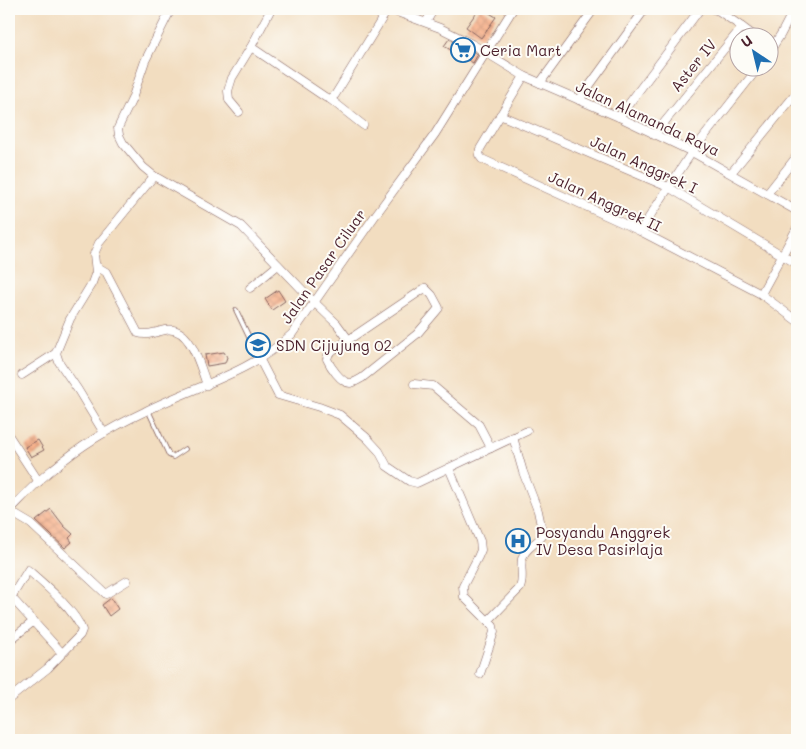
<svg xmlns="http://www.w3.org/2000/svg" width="806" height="749" font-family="Mali,sans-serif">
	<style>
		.building { fill: url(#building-cross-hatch) }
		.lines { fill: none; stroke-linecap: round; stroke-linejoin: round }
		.lane-casing { stroke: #85625f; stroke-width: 5.5 }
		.street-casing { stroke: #85625f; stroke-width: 9 }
		.lane { stroke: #fff; stroke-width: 4 }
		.street { stroke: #fff; stroke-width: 8 }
		.labels { text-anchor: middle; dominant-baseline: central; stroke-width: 4; stroke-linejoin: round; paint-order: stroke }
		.poi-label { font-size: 15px; fill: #4a1f2b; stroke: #fdfcf7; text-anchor: start }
		.street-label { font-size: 15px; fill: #4a1f2b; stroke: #fdfcf7 }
	</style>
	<defs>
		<pattern id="building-cross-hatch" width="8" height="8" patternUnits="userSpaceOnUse" patternTransform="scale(1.25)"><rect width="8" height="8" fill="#f6af88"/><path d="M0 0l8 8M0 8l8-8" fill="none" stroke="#d49676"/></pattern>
	</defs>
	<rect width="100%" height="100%" fill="#fdfcf7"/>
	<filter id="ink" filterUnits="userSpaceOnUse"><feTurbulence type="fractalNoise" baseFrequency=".02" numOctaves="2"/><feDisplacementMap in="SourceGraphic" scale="10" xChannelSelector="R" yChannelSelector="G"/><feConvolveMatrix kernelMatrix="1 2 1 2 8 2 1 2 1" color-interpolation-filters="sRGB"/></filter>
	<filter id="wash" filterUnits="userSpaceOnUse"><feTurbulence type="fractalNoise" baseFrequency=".0096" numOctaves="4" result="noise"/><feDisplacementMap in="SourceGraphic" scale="20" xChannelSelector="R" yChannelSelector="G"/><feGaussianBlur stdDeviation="1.12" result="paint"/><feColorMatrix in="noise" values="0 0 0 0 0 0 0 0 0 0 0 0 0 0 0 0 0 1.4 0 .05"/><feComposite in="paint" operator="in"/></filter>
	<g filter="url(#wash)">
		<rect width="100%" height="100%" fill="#f2ddc0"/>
		<g id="blocks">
			<g class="building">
				<polygon points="479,9 483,9 496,17 481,38 466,27"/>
				<polygon points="449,39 478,54 473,63 444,46"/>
				<polygon points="278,290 285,301 272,310 265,299"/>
				<polygon points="224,352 227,357 225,363 207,366 205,355"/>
				<polygon points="38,440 44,450 31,457 25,447"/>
				<polygon points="51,509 64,526 73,534 69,538 72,542 65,548 36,521"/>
				<polygon points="111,598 118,609 109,616 102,605"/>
			</g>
		</g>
	</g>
	<g filter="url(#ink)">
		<use href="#blocks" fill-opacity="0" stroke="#85625f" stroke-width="1"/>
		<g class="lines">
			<defs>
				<g id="lane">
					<polyline points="236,310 259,358"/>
					<polyline points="148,410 169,455 173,457 185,449"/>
				</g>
				<g id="street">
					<polyline points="171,9 145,61 132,99 118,128 119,135 123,143 143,167 154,176 241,226 314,302 337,324 348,339"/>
					<polyline points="389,9 440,28 472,44 524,76 619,117 692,152 797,211"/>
					<polyline points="713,9 719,11 742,27"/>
					<polyline points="426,22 434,9"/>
					<polyline points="251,47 325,97 330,99 335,95 388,9"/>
					<polyline points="768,54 781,34 794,9"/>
					<polyline points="524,76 480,149 479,155 482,159 640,231 761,294 797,321"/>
					<polyline points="540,83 594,9"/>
					<polyline points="330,99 363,125"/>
					<polyline points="579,100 645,9"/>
					<polyline points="239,112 229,100 228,91 232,78 251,47 271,9"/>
					<polyline points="500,115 668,187 797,264"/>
					<polyline points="619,117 700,9"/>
					<polyline points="654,135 742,27 757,38"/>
					<polyline points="731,173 794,96"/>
					<polyline points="767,194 797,156"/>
					<polyline points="640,231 692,152 758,68"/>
					<path d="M96,266L106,272L138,333C147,336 155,332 165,330C191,325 200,367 207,385"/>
					<polyline points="250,288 278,265"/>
					<path d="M425,288L432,295L439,308L417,334L362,378C358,380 354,383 350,383C341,383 330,366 327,359L329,353Z"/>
					<polyline points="761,294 797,228"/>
					<polyline points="259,358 278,395 319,407 340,415 367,438 379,451 387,466 409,481 417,483 527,431"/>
					<polyline points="22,375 56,353"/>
					<polyline points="414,384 433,386 479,425 491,448"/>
					<polyline points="104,433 78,390 59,362 56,353 70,319 92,283 96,272 94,254 99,243 154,176"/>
					<polyline points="9,436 39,482"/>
					<polyline points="449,468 480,541 481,550 478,557 463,586 464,597 493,626 494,632 480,674"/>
					<path d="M9,511C23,497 37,481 53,469C80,446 112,427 144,412C193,387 251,373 292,334L377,213L435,134L513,9"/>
					<polyline points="9,511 31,524 106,594 127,581"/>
					<polyline points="11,597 62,653"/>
					<path d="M9,601L28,570C45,585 75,610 82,630L80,635L48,668L9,699"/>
					<path d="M488,621L520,588C524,578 520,569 522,559C524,548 537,544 543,535L538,511L523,472L513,437"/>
					<polyline points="9,641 34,621"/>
				</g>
			</defs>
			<use href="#lane" class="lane-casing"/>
			<use href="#street" class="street-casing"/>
			<use href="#lane" class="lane"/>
			<use href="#street" class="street"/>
		</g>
	</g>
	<defs>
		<symbol id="supermarket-ring" viewBox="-11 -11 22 22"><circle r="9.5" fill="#fdfcf7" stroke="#1f6fb2" stroke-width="1.5"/><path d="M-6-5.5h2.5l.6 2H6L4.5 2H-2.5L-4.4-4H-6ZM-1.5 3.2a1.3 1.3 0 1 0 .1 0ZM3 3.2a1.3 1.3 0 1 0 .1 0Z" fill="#1f6fb2"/></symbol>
		<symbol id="school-ring" viewBox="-11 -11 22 22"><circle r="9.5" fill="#fdfcf7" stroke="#1f6fb2" stroke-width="1.5"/><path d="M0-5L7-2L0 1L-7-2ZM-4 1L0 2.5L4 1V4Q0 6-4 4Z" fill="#1f6fb2"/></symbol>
		<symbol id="hospital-ring" viewBox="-11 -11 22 22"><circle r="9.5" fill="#fdfcf7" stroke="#1f6fb2" stroke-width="1.5"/><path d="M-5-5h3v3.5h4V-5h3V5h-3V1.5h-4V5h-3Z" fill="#1f6fb2"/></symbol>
	</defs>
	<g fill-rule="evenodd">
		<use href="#supermarket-ring" x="449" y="36" width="28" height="28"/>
		<use href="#school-ring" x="244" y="331" width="28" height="28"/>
		<use href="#hospital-ring" x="504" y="527" width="28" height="28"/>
	</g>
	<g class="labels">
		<g class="poi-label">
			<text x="480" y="50">Ceria Mart</text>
			<text x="276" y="345">SDN Cijujung 02</text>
			<text x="536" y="532">Posyandu Anggrek<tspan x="536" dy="17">IV Desa Pasirlaja</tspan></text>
		</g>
		<g class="street-label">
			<text transform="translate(693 65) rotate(-51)">Aster IV</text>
			<text transform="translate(648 118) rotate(25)">Jalan Alamanda Raya</text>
			<text transform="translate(644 164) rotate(25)">Jalan Anggrek I</text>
			<text transform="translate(605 201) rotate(25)">Jalan Anggrek II</text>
			<text transform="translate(323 266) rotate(-55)">Jalan Pasar Ciluar</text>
		</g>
	</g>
	<rect width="806" height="749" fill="none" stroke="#fdfcf7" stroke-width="30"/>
	<g transform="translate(754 52) rotate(325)"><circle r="24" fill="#fdfcf7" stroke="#b5a4a5"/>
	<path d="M0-4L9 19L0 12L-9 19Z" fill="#1f6fb2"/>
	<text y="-8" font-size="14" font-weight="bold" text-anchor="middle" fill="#4a1f2b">U</text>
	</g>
</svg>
